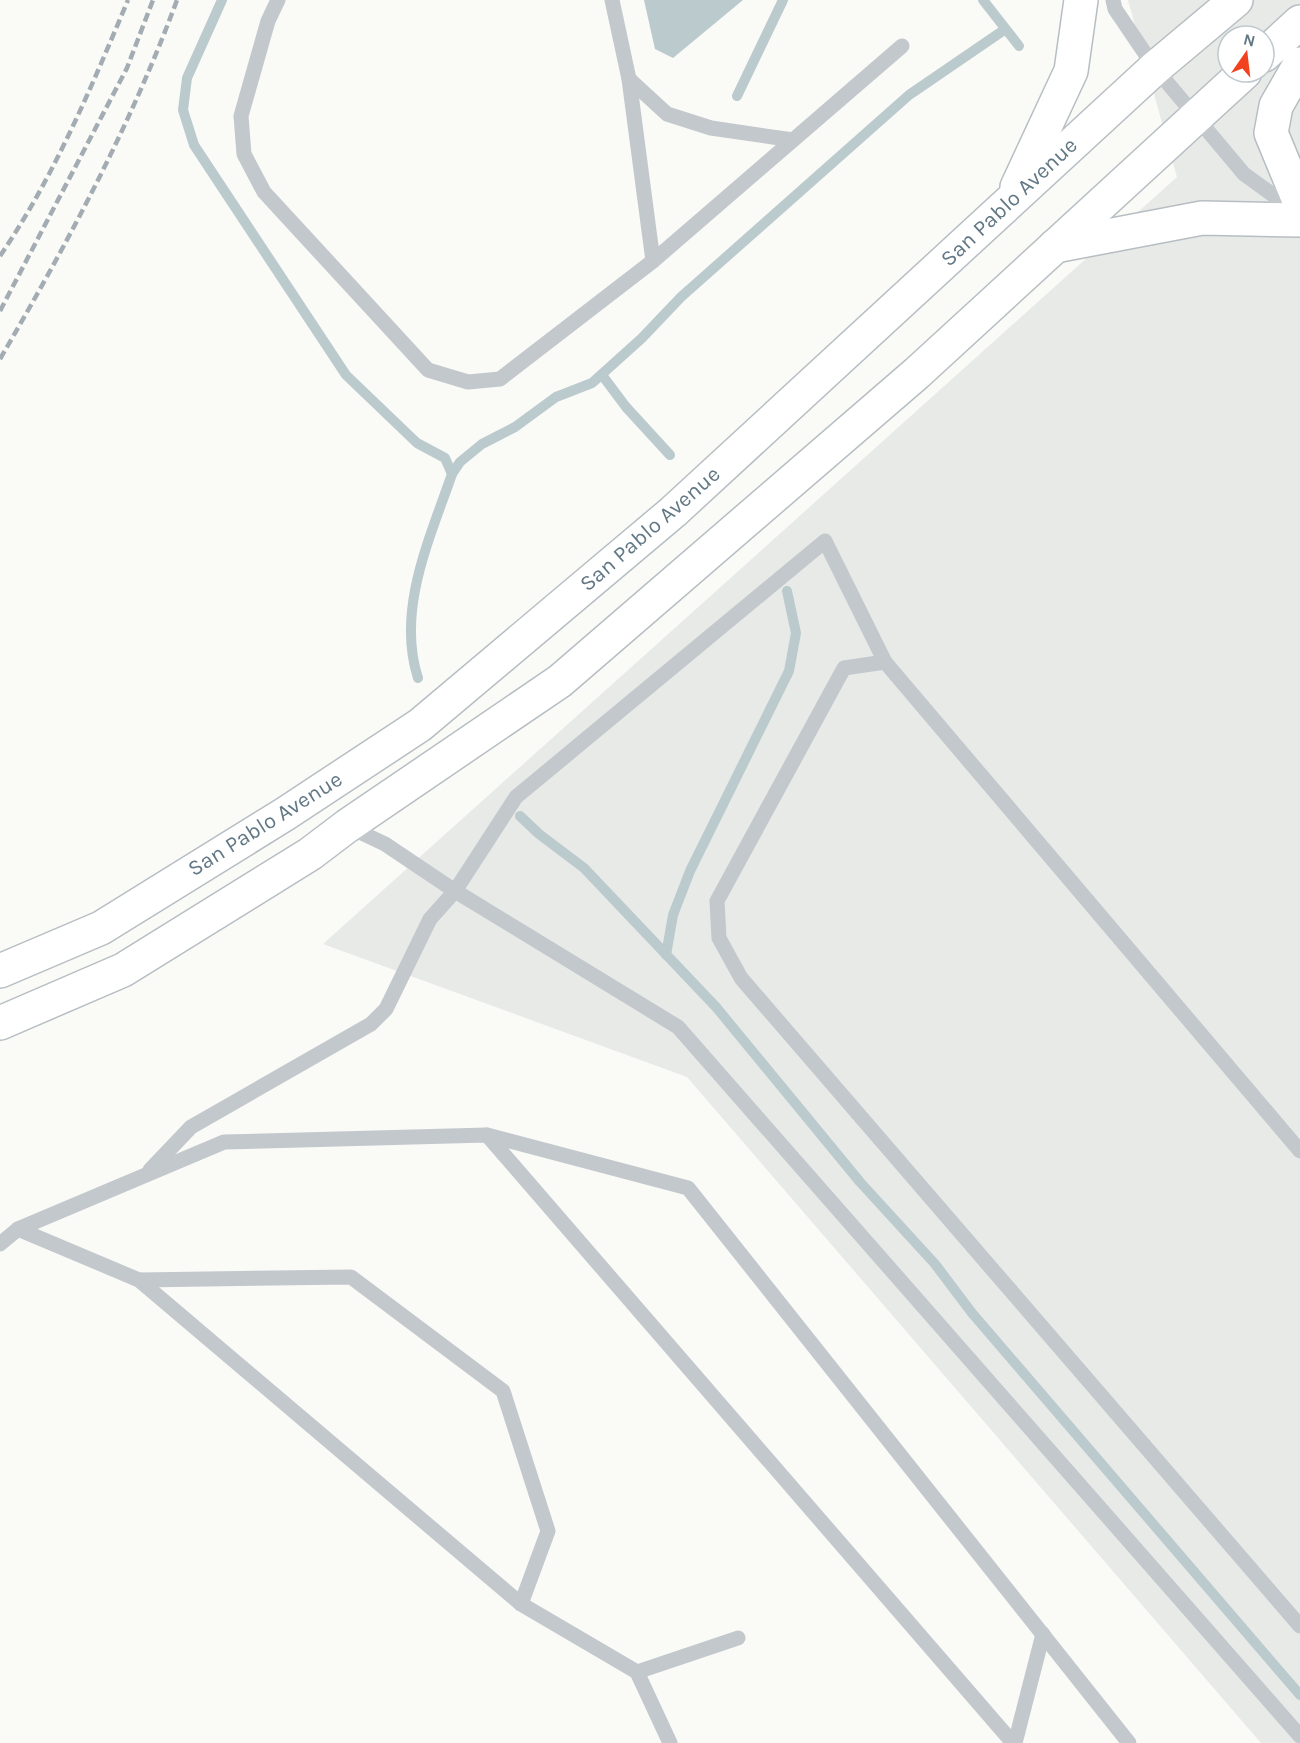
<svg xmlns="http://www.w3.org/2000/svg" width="1300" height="1743" font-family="Karla,sans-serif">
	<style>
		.built { fill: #e8eae8; fill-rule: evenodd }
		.water { fill: #bbcacd }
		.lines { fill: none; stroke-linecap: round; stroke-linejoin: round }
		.stream { stroke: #bbcacd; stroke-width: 10 }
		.secondary-casing { stroke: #b7bec3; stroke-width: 36 }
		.lane { stroke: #c2c8cc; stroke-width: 15 }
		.secondary { stroke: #fff; stroke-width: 33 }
		.rail { stroke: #a3acb2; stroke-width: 4.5; stroke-dasharray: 9 4.5; stroke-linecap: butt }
		.labels { text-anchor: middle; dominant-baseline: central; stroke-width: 6; stroke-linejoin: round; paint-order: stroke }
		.street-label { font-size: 22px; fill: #627885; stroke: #fff }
	</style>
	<rect width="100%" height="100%" fill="#fafaf7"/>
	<path class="built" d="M1128,0H1300V1743H1261L687,1077L323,944L1177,177ZM1228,36H1264V72H1228Z"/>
	<polygon class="water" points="644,0 743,0 673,58 655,49"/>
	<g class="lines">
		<g class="stream">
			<polyline points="222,0 187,78 183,110 194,145 346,375 417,443 445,458 452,474"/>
			<polyline points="983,0 1019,46"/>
			<polyline points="737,96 783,0"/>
			<polyline points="602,375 626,407 670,455"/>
			<path d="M418,678C396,610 430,538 452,474L460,462L482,444L515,427L556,397L592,383L642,338L681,297L909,95L1004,30"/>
			<polyline points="520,816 539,834 584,868 716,1007 860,1182 935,1264 972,1313 1300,1695"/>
			<polyline points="666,955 673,915 690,871 789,671 796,633 787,591"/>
		</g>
		<defs>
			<g id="secondary">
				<polyline points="1264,55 1300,22"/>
				<polyline points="1300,64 1276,106 1271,133 1300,203"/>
				<polyline points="1017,187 1071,71 1081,0"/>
				<polyline points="1055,246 1202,218 1300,220"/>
				<polyline points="0,971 101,928 285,814 420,725 673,512 1155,68 1236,0"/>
				<polyline points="0,1023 123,970 310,854 347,826 560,681 917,373 1245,72"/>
			</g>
		</defs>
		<use href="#secondary" class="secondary-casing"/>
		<g class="lane">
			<polyline points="278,0 268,21 241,116 244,154 264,192 428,370 468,382 500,379 653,261 629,79 612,0"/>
			<polyline points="1113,0 1115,9 1155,68 1244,174 1298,213"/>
			<polyline points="629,79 667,114 711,128 793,140"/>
			<polyline points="653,261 902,46"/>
			<polyline points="347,826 385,844 455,891 678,1027 1300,1736"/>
			<polyline points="487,1135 1013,1743"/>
			<polyline points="1300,1151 885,662 844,668 717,901 719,938 741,978 1300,1626"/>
			<polyline points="150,1170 191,1127 371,1024 386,1009 430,919 455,891 516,797 825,541 885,662"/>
			<polyline points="18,1229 139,1280 521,1604 637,1672 738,1638"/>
			<polyline points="0,1244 18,1229 224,1142 487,1135 688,1188 1129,1743"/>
			<polyline points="139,1280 351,1277 503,1391 548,1531 521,1604"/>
			<polyline points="637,1672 670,1743"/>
			<polyline points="1015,1743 1043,1634"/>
		</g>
		<use href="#secondary" class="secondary"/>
		<g class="rail">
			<path d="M0,256C54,177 91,88 128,0"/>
			<polyline points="0,311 127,68 153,0"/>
			<path d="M0,359C67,244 131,125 177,0"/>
		</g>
	</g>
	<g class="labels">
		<g class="street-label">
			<text transform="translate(1009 202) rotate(-43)">San Pablo Avenue</text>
			<text transform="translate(650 529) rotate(-41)">San Pablo Avenue</text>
			<text transform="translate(265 824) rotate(-32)">San Pablo Avenue</text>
		</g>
	</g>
	<g transform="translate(1246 54) rotate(14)"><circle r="28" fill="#ffffff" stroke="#c0c9ce" stroke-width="1.5"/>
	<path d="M0-4.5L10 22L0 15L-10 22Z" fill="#f2411f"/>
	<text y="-9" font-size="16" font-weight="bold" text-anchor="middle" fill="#627885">N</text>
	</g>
</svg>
